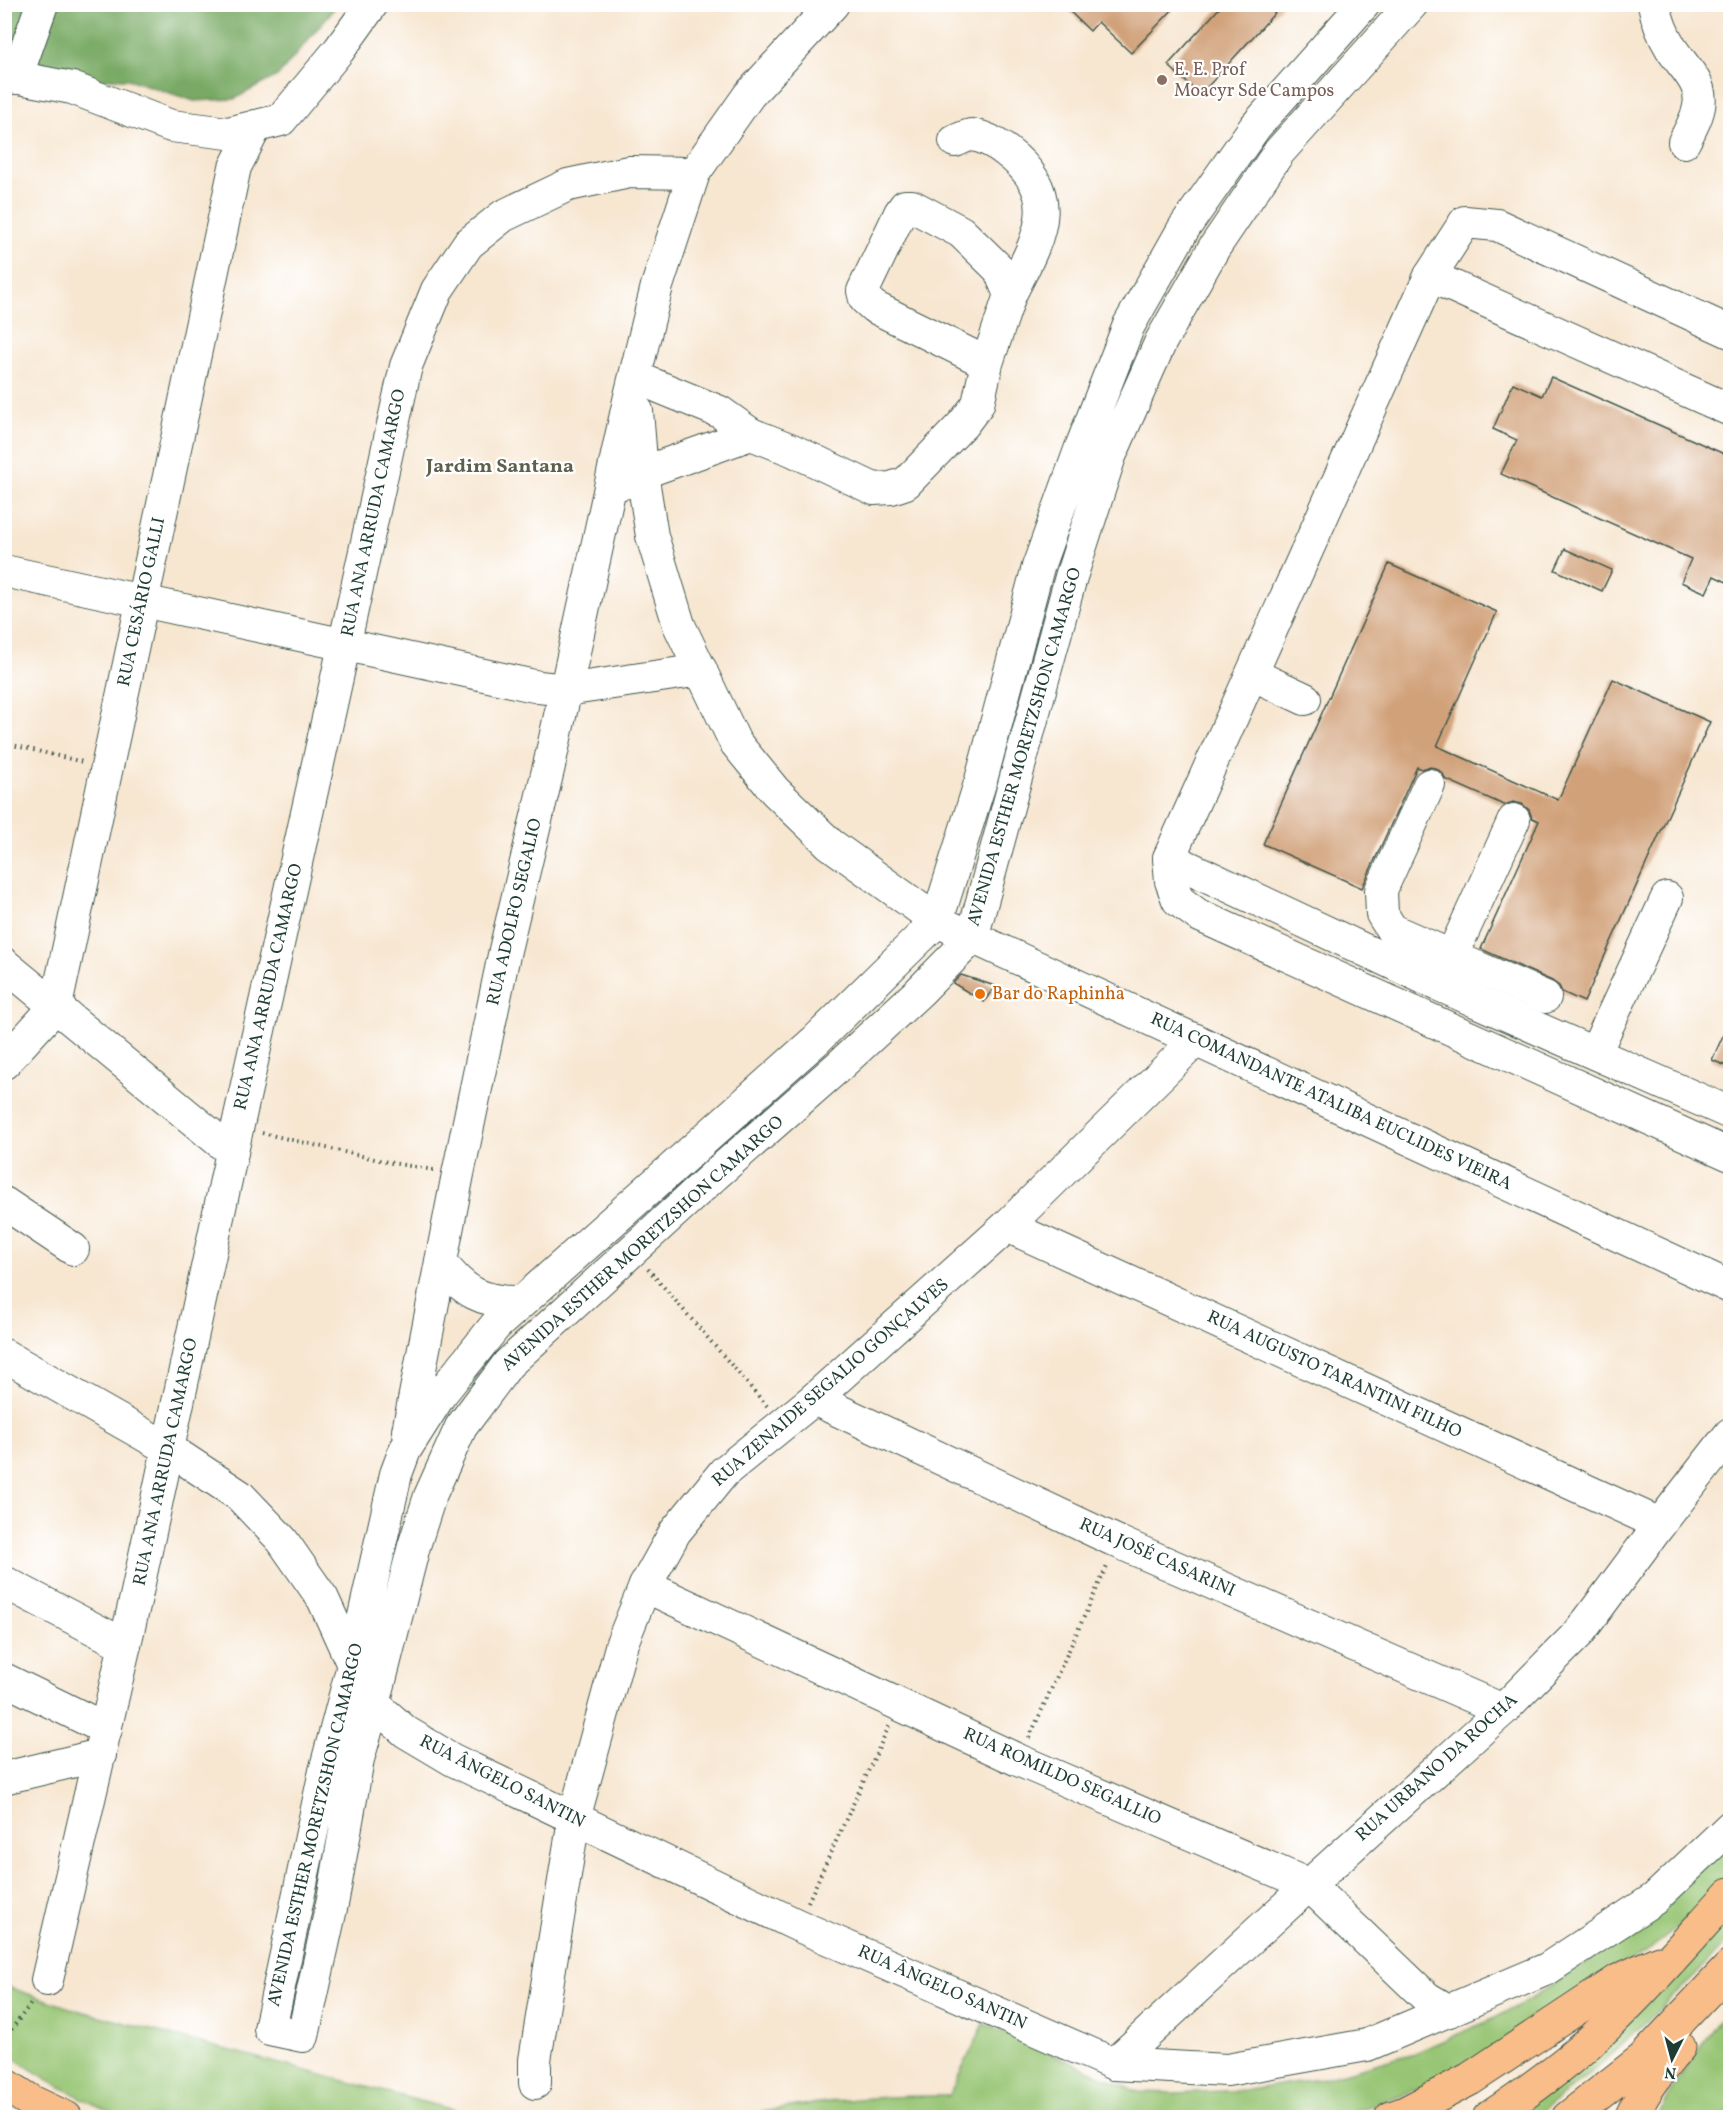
<svg xmlns="http://www.w3.org/2000/svg" width="1735" height="2122" font-family="Vollkorn,serif">
	<style>
		.green { fill: #97c573; stroke: #5b8154; stroke-width: 1.5 }
		.forest { fill: #79aa65; stroke: #4c744c; stroke-width: 1.5 }
		.building { fill: #d1a27a }
		.lines { fill: none; stroke-linecap: round; stroke-linejoin: round }
		.minor-casing { stroke: #3f564b; stroke-width: 34 }
		.highway-casing { stroke: #3f564b; stroke-width: 35 }
		.path { stroke: #3f564b; stroke-width: 4; stroke-dasharray: 1.5 4.5; stroke-linecap: butt }
		.minor { stroke: #fff; stroke-width: 32 }
		.highway { stroke: #f8bd89; stroke-width: 33 }
		.education-dot { fill: #8d6e63; stroke: #fff; stroke-width: 2 }
		.food-dot { fill: #e8710a; stroke: #fff; stroke-width: 2 }
		.labels { text-anchor: middle; dominant-baseline: central; stroke-width: 4.5; stroke-linejoin: round; paint-order: stroke }
		.education-label { font-size: 18px; fill: #785e54; stroke: #fff; text-anchor: start }
		.street-label { font-size: 18px; fill: #1f3d34; stroke: #fff }
		.food-label { font-size: 18px; fill: #c56008; stroke: #fff; text-anchor: start }
		.neighbourhood-label { font-size: 20px; font-weight: bold; fill: #5d604c; stroke: #fff }
	</style>
	<rect width="100%" height="100%" fill="#fff"/>
	<filter id="ink" filterUnits="userSpaceOnUse"><feTurbulence type="fractalNoise" baseFrequency=".0167" numOctaves="2"/><feDisplacementMap in="SourceGraphic" scale="12" xChannelSelector="R" yChannelSelector="G"/><feConvolveMatrix kernelMatrix="1 2 1 2 8 2 1 2 1" color-interpolation-filters="sRGB"/></filter>
	<filter id="wash" filterUnits="userSpaceOnUse"><feTurbulence type="fractalNoise" baseFrequency=".008" numOctaves="4" result="noise"/><feDisplacementMap in="SourceGraphic" scale="24" xChannelSelector="R" yChannelSelector="G"/><feGaussianBlur stdDeviation="1.35" result="paint"/><feColorMatrix in="noise" values="0 0 0 0 0 0 0 0 0 0 0 0 0 0 0 0 0 1.4 0 .05"/><feComposite in="paint" operator="in"/></filter>
	<g filter="url(#wash)">
		<rect width="100%" height="100%" fill="#f7e6d0"/>
		<g class="green">
			<path d="M1730,1838V1877L1688,1920L1646,1952L1527,2032L1418,2089L1341,2116L1334,2118H735C806,2101 877,2095 949,2096L984,2024L1138,2092L1175,2093L1249,2090L1329,2077L1415,2053L1497,2017L1536,1996L1573,1972L1624,1934Z"/>
			<polygon points="1730,1914 1730,1938 1693,1978 1595,2069 1535,2117 1512,2118"/>
			<path d="M5,1986L73,2009L480,2117H123C82,2100 42,2078 5,2052Z"/>
			<path d="M1730,2006V2106L1724,2117L1657,2118C1678,2077 1702,2042 1730,2006Z"/>
		</g>
		<polygon class="forest" points="4,5 337,5 279,75 234,99 194,101 128,79 49,79 5,66"/>
		<g id="blocks">
			<g class="building">
				<polygon points="1062,4 1178,4 1131,53 1098,22 1090,31"/>
				<polygon points="1223,4 1283,4 1200,95 1168,65"/>
				<polygon points="1551,377 1731,457 1731,584 1714,576 1706,593 1681,582 1691,559 1501,474 1517,440 1493,429 1513,383 1542,396"/>
				<polygon points="1565,549 1612,570 1602,591 1555,570"/>
				<polygon points="1389,564 1497,612 1437,746 1558,800 1613,679 1710,722 1584,1002 1562,992 1559,986 1552,981 1481,949 1539,821 1532,818 1529,810 1522,804 1513,802 1504,805 1445,779 1443,774 1436,768 1428,767 1422,769 1417,767 1362,888 1263,844"/>
				<polygon points="961,975 995,986 984,1002 953,983"/>
				<polygon points="1731,1018 1731,1068 1712,1060"/>
			</g>
		</g>
	</g>
	<g filter="url(#ink)">
		<use href="#blocks" fill-opacity="0" stroke="#3f564b" stroke-width="1.5"/>
		<g class="lines">
			<defs>
				<g id="minor">
					<polyline points="1364,4 1255,127 1184,228 1129,325 1080,450 1038,567 981,780 937,921 815,1041 496,1325 440,1395 405,1450 396,1474 353,1665 325,1771 270,2029 303,2036 333,1899 358,1759 374,1704 414,1546 430,1496 461,1427 508,1364 716,1174 839,1066 919,992 972,938 1071,577 1110,456 1161,341 1214,248 1279,152 1412,4"/>
					<path d="M1654,4C1657,20 1663,35 1671,48C1684,69 1706,84 1698,111C1695,122 1689,132 1684,142"/>
					<polyline points="4,75 72,88 171,126 228,133 281,120 339,50 372,4"/>
					<polyline points="16,78 42,4"/>
					<path d="M955,141C960,139 967,135 972,135C984,137 997,144 1006,151C1067,197 1037,240 1010,295"/>
					<polyline points="1430,276 1730,410"/>
					<polyline points="1730,332 1497,225 1465,222 1430,276 1169,858 1171,881 1178,900 1198,915 1730,1155"/>
					<polyline points="635,377 720,412 751,434 792,450 874,489 891,488 906,483 963,424 978,404 987,363 1010,295 999,269 961,232 912,206 905,206 900,213 863,291 865,299 874,307 987,363"/>
					<polyline points="637,411 642,473 652,536 679,625 735,742 775,791 830,844 937,921 1730,1287"/>
					<polyline points="624,483 642,473 751,434"/>
					<polyline points="4,571 539,687 566,690 701,670"/>
					<polyline points="1252,674 1305,699"/>
					<polyline points="1429,785 1381,890 1382,914 1392,930 1545,997"/>
					<polyline points="1169,858 1439,985 1730,1113"/>
					<polyline points="4,964 232,1152"/>
					<polyline points="1444,973 1514,820"/>
					<polyline points="1595,1053 1667,898"/>
					<polyline points="4,1063 56,1006 235,167 256,126"/>
					<polyline points="4,1203 73,1249"/>
					<polyline points="1007,1226 1660,1524"/>
					<path d="M441,1262C463,1292 483,1303 520,1302"/>
					<polyline points="4,1355 169,1449 240,1496 282,1540 323,1599 353,1665 374,1704 406,1732 453,1760 797,1925 1114,2064 1227,2070 1367,2045 1547,1969 1654,1899 1730,1827"/>
					<polyline points="814,1399 1118,1542 1503,1710"/>
					<polyline points="408,1431 458,1174 505,950 549,766 630,396 657,286 694,173 749,95 833,4"/>
					<polyline points="4,1582 125,1645"/>
					<polyline points="645,1586 1018,1760 1309,1885 1427,1998 1449,2011"/>
					<polyline points="4,1679 106,1729"/>
					<polyline points="4,1778 100,1755"/>
					<polyline points="47,1980 136,1597 232,1152 406,366 437,290 468,244 503,216 568,185 629,172 694,173"/>
					<polyline points="1114,2064 1309,1885 1503,1710 1553,1659 1579,1633 1660,1524 1730,1434"/>
					<polyline points="535,2083 535,2060 574,1819 622,1643 645,1586 675,1532 724,1472 814,1399 1007,1226 1196,1040"/>
				</g>
				<g id="highway">
					<polyline points="4,2084 32,2102 66,2118"/>
					<polyline points="1391,2118 1405,2113 1470,2079 1618,1981 1659,1962"/>
					<path d="M1489,2118C1526,2093 1563,2067 1595,2037C1643,1992 1686,1942 1730,1894"/>
					<polyline points="1568,2118 1643,2059 1730,1967"/>
					<path d="M1631,2118C1643,2091 1660,2069 1679,2047"/>
				</g>
			</defs>
			<use href="#minor" class="minor-casing"/>
			<use href="#highway" class="highway-casing"/>
			<g class="path">
				<polyline points="4,743 83,762"/>
				<polyline points="262,1133 392,1163 434,1170"/>
				<polyline points="648,1269 767,1406"/>
				<polyline points="1029,1738 1108,1564"/>
				<polyline points="808,1902 889,1726"/>
				<polyline points="4,2039 33,2001"/>
			</g>
			<use href="#minor" class="minor"/>
			<use href="#highway" class="highway"/>
		</g>
	</g>
	<circle class="education-dot" cx="1162" cy="80" r="6"/>
	<circle class="food-dot" cx="980" cy="994" r="6"/>
	<g class="labels">
		<g class="education-label">
			<text x="1174" y="70">E. E. Prof<tspan x="1174" dy="21">Moacyr Sde Campos</tspan></text>
		</g>
		<g class="street-label">
			<text transform="translate(374 513) rotate(-78)">RUA ANA ARRUDA CAMARGO</text>
			<text transform="translate(142 602) rotate(-78)">RUA CESÁRIO GALLI</text>
			<text transform="translate(1025 747) rotate(-74)">AVENIDA ESTHER MORETZSHON CAMARGO</text>
			<text transform="translate(515 912) rotate(-77)">RUA ADOLFO SEGALIO</text>
			<text transform="translate(269 987) rotate(-77)">RUA ANA ARRUDA CAMARGO</text>
			<text transform="translate(1331 1102) rotate(25)">RUA COMANDANTE ATALIBA EUCLIDES VIEIRA</text>
			<text transform="translate(643 1244) rotate(-42)">AVENIDA ESTHER MORETZSHON CAMARGO</text>
			<text transform="translate(1334 1375) rotate(25)">RUA AUGUSTO TARANTINI FILHO</text>
			<text transform="translate(831 1383) rotate(-41)">RUA ZENAIDE SEGALIO GONÇALVES</text>
			<text transform="translate(166 1462) rotate(-78)">RUA ANA ARRUDA CAMARGO</text>
			<text transform="translate(1157 1558) rotate(24)">RUA JOSÉ CASARINI</text>
			<text transform="translate(1437 1768) rotate(-42)">RUA URBANO DA ROCHA</text>
			<text transform="translate(1062 1777) rotate(24)">RUA ROMILDO SEGALLIO</text>
			<text transform="translate(502 1782) rotate(27)">RUA ÂNGELO SANTIN</text>
			<text transform="translate(316 1825) rotate(-77)">AVENIDA ESTHER MORETZSHON CAMARGO</text>
			<text transform="translate(942 1988) rotate(24)">RUA ÂNGELO SANTIN</text>
		</g>
		<g class="food-label">
			<text x="992" y="994">Bar do Raphinha</text>
		</g>
		<g class="neighbourhood-label">
			<text x="500" y="467">Jardim Santana</text>
		</g>
	</g>
	<rect width="1735" height="2122" fill="none" stroke="#fff" stroke-width="24"/>
	<g transform="translate(1672 2059) rotate(186)" stroke="#ffffff" stroke-width="4.5" paint-order="stroke">
	<path d="M0-4.5L10 22L0 15L-10 22Z" fill="#1f3d34"/>
	<text y="-9" font-size="16" font-weight="bold" text-anchor="middle" fill="#1f3d34">N</text>
	</g>
</svg>
